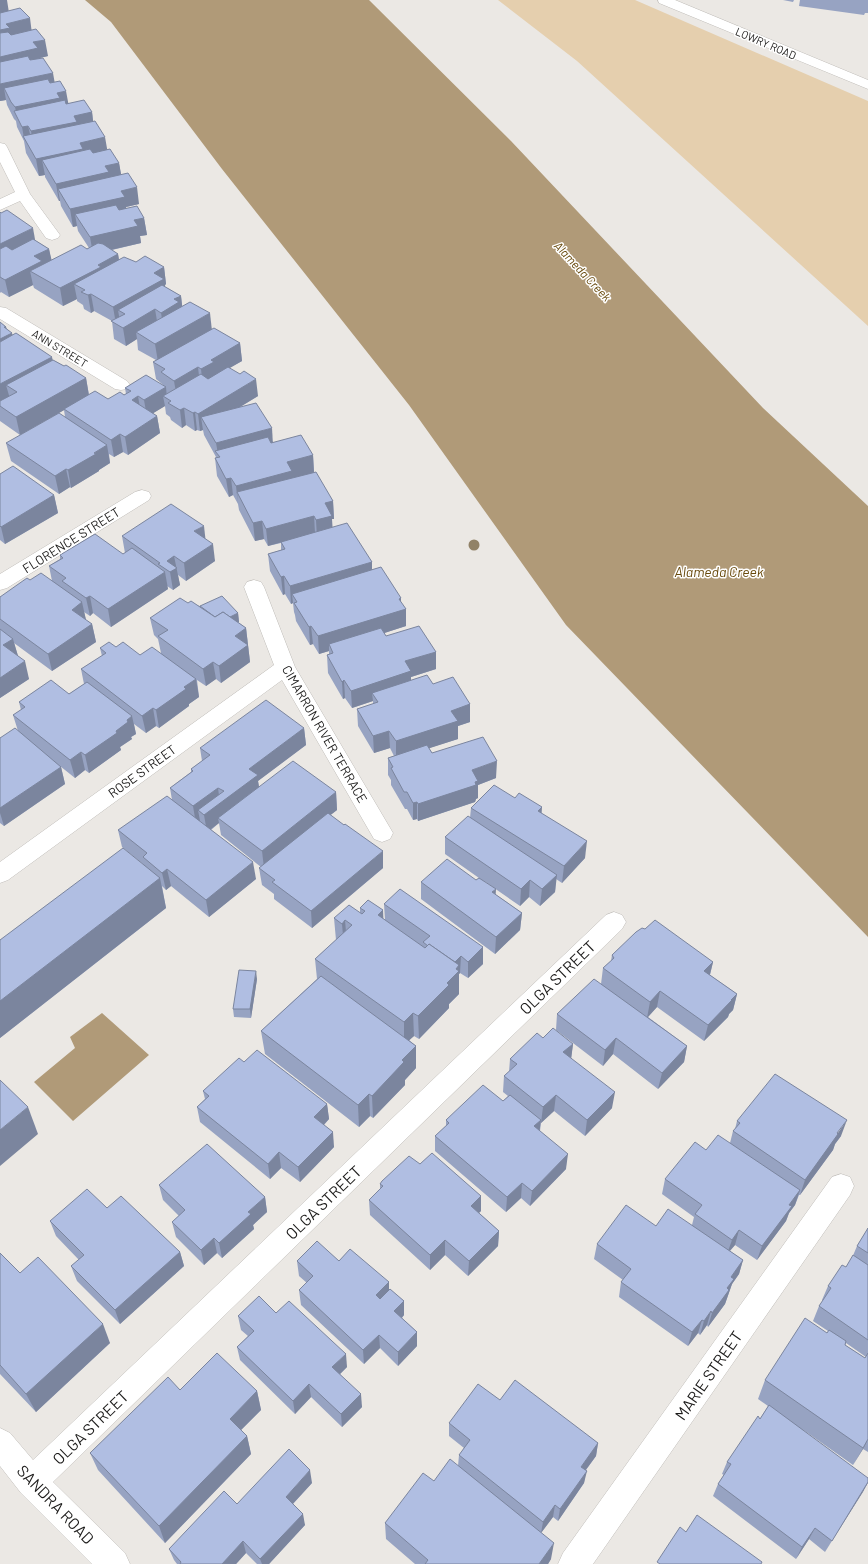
<svg xmlns="http://www.w3.org/2000/svg" width="868" height="1564" font-family="Barlow,sans-serif">
	<style>
		.green { fill: #e5cfae }
		.water { fill: #b09a78 }
		.lines { fill: none; stroke-linecap: round; stroke-linejoin: round }
		.minor-casing { stroke: #bfbcb8; stroke-width: 1 }
		.tertiary-casing { stroke: #bfbcb8; stroke-width: 1 }
		.minor { fill: #fff; fill-rule: evenodd }
		.tertiary { fill: #fff; fill-rule: evenodd }
		.tree { fill: #918267 }
		.wall { fill: #97a3c2; fill-rule: evenodd }
		.shaded-wall { fill: #7b859e }
		.building { fill: #b0bee2; stroke: #7b859e }
		.labels { text-anchor: middle; dominant-baseline: central; stroke-width: 3; stroke-linejoin: round; paint-order: stroke }
		.far-street-label { font-size: 11px; fill: #1b1a19; stroke: #fff }
		.far-water-label { font-size: 12px; font-style: italic; fill: #68490b; stroke: #fff }
		.street-label { font-size: 13px; fill: #1b1a19; stroke: #fff }
		.water-label { font-size: 14px; font-style: italic; fill: #68490b; stroke: #fff }
		.near-street-label { font-size: 16px; fill: #1b1a19; stroke: #fff }
	</style>
	<rect width="100%" height="100%" fill="#ebe8e4"/>
	<polygon class="green" points="498,0 635,0 868,101 868,326 577,61"/>
	<g class="water">
		<polygon points="85,0 369,0 511,141 763,408 868,506 868,937 566,625 409,405 222,169 111,22"/>
		<polygon points="102,1013 149,1055 73,1121 34,1082 75,1048 70,1037"/>
	</g>
	<g class="lines">
		<defs>
			<g id="minor">
				<polygon points="0,143 5,144 7,147 30,194 60,235 58,238 52,240 46,238 20,201 0,210 0,199 15,192 0,162"/>
				<polygon points="0,307 6,308 127,381 130,385 127,389 121,390 115,389 0,319"/>
				<polygon points="142,490 149,492 151,496 149,500 7,588 0,590 0,574 135,492"/>
				<polygon points="254,580 261,582 264,587 295,667 393,833 390,839 382,842 374,839 282,680 8,880 0,883 0,862 274,665 244,587 247,582"/>
				<polygon points="614,912 622,915 626,922 622,929 53,1482 125,1553 130,1564 92,1564 21,1493 0,1466 0,1428 10,1433 33,1460 606,915"/>
				<polygon points="841,1174 850,1177 854,1186 850,1195 593,1564 558,1564 563,1553 832,1177"/>
			</g>
			<polygon id="tertiary" points="658,0 675,0 868,80 868,89 659,3"/>
		</defs>
		<use href="#minor" class="minor-casing"/>
		<use href="#tertiary" class="tertiary-casing"/>
		<use href="#minor" class="minor"/>
		<use href="#tertiary" class="tertiary"/>
	</g>
	<circle class="tree" cx="474" cy="545" r="5.5"/>
	<g class="wall">
		<polygon points="783,0 794,0 793,2"/>
		<polygon points="800,0 868,0 868,13 865,13 864,15 799,6"/>
		<polygon points="9,11 32,30 48,56 40,58 54,82 68,103 92,112 93,121 107,150 119,163 121,175 139,204 126,207 126,208 144,218 147,235 140,236 141,243 112,250 118,254 119,260 164,267 166,284 165,285 165,287 181,296 182,306 212,329 240,343 242,361 229,368 258,396 240,407 273,442 313,455 314,472 333,501 334,519 332,519 332,527 372,562 372,570 401,598 401,602 406,626 384,633 386,636 436,652 436,669 411,677 411,680 433,684 470,704 470,722 458,726 458,739 429,748 432,753 496,778 478,785 478,798 476,799 475,802 418,821 417,819 413,820 407,809 405,809 391,785 391,780 388,775 388,758 394,756 390,748 374,753 358,726 357,709 373,704 373,701 352,708 345,698 343,699 328,673 327,655 329,654 329,651 319,654 313,644 310,645 296,621 295,615 294,612 293,603 291,604 285,594 283,595 270,571 268,554 281,550 281,543 268,546 264,539 255,541 239,510 238,504 233,495 229,497 217,476 215,458 216,458 216,457 204,435 203,430 200,431 197,430 195,431 186,425 182,428 171,420 170,417 166,414 165,406 153,413 157,416 160,433 128,455 123,452 114,457 109,454 110,463 99,470 99,471 71,488 70,487 59,494 11,461 6,443 65,417 64,410 20,435 0,421 0,322 6,327 7,329 13,335 53,360 86,378 89,395 108,399 124,395 126,394 125,388 163,385 162,384 156,379 153,362 156,360 138,350 137,339 126,346 114,339 112,321 94,311 91,313 84,309 83,305 77,301 77,299 63,306 34,288 33,285 9,297 1,292 0,293 0,212 36,241 49,249 51,260 89,248 78,231 77,226 73,227 61,206 60,201 59,201 45,177 45,175 39,176 26,153 24,141 17,127 16,121 14,119 7,105 6,100 0,101"/>
		<polygon points="0,474 54,495 58,513 5,544 0,540"/>
		<polygon points="122,536 205,539 215,561 186,581 178,575 180,585 173,590 167,586 168,589 111,627 93,613 90,616 84,612 86,620 92,624 96,642 52,671 14,643 18,656 29,679 0,698 0,597 30,580 52,581 49,566 60,559 60,555 123,554 125,553"/>
		<polygon points="188,603 200,606 238,613 239,622 238,622 246,628 250,662 221,683 216,679 206,686 197,680 199,697 189,704 189,706 159,728 156,726 146,733 134,724 136,734 131,737 132,739 120,747 121,750 89,773 85,770 75,778 60,766 61,767 65,784 4,826 0,823 0,738 18,731 13,715 21,710 19,702 69,694 84,684 81,669 102,656 100,648 116,647 140,655 161,653 158,639 154,635 150,618"/>
		<polygon points="304,728 306,745 258,781 259,787 336,792 337,810 330,815 383,868 312,928 274,899 274,894 262,885 259,868 261,867 221,835 219,823 211,830 256,879 209,917 171,886 166,890 162,886 166,908 0,1038 0,940 144,865 122,847 118,830 172,800 170,788 191,772 191,769 202,761 200,748"/>
		<polygon points="471,808 541,814 585,858 562,883 556,879 555,892 540,906 529,897 520,906 484,881 495,894 522,913 520,930 495,954 421,899 421,882 476,880 479,878 445,854 445,837 470,818"/>
		<polygon points="384,904 483,964 468,978 460,973 459,974 459,994 449,1004 449,1008 419,1039 414,1036 409,1040 416,1046 416,1068 405,1080 405,1085 373,1118 370,1116 359,1127 265,1054 261,1031 317,979 315,959 336,940 334,918 360,913 360,908 385,920"/>
		<polygon points="645,929 713,962 710,975 737,994 733,1010 729,1014 728,1017 704,1041 657,1007 648,1017 687,1046 684,1062 658,1089 613,1054 603,1066 556,1030 557,1014 601,984 603,968 611,961 612,955"/>
		<polygon points="257,979 251,1018 234,1017 233,1009"/>
		<polygon points="543,1038 573,1044 571,1058 612,1108 585,1136 554,1111 541,1123 541,1122 540,1131 566,1169 530,1206 521,1198 506,1212 435,1151 435,1136 446,1126 446,1120 503,1101 508,1096 503,1092 504,1076 509,1072 510,1059"/>
		<polygon points="244,1062 327,1104 329,1119 324,1125 334,1147 300,1182 281,1168 270,1179 200,1122 197,1107 205,1099 203,1091"/>
		<polygon points="737,1121 841,1136 835,1144 833,1150 800,1195 799,1195 795,1205 789,1213 786,1221 757,1260 735,1245 730,1251 743,1260 739,1274 732,1284 725,1304 708,1327 707,1325 700,1335 698,1333 688,1346 619,1297 621,1282 623,1280 594,1259 597,1244 656,1226 692,1225 694,1217 662,1194 665,1179 706,1150 730,1143 733,1131 735,1129"/>
		<polygon points="420,1164 481,1211 479,1213 499,1231 498,1246 468,1276 445,1255 430,1270 370,1215 369,1200 380,1189 380,1184"/>
		<polygon points="159,1185 265,1197 267,1212 253,1225 254,1229 222,1258 217,1253 204,1265 176,1237 172,1222 179,1216 163,1200"/>
		<polygon points="107,1208 180,1252 184,1266 120,1324 77,1281 71,1266 79,1260 56,1236 50,1221"/>
		<path d="M868,1228V1452L863,1449L853,1465L802,1429L868,1483L825,1552L809,1539L796,1559L713,1496L718,1484L724,1475L722,1474L727,1462L760,1419L768,1406L758,1399L765,1380L827,1333L828,1331L813,1321L819,1306L823,1301L822,1300L828,1286L846,1267L852,1258L857,1246ZM846,1343L866,1357L865,1358L845,1345Z"/>
		<polygon points="0,1253 20,1273 110,1343 36,1412 0,1374"/>
		<polygon points="297,1261 339,1261 389,1282 389,1290 404,1301 404,1315 402,1318 417,1332 417,1346 398,1366 380,1348 364,1364 301,1305 299,1290 307,1283 299,1276"/>
		<polygon points="276,1313 347,1367 340,1374 362,1407 342,1427 311,1397 295,1414 240,1360 237,1347 248,1336 241,1330 238,1316"/>
		<polygon points="180,1390 257,1391 261,1410 241,1430 247,1436 251,1454 165,1543 98,1470 90,1453"/>
		<polygon points="500,1400 598,1443 596,1456 586,1470 584,1483 558,1521 553,1517 541,1533 551,1559 548,1564 415,1564 386,1539 385,1523 434,1481 458,1466 459,1455 464,1448 449,1436 449,1423"/>
		<polygon points="312,1483 293,1504 305,1525 269,1564 257,1564 246,1553 236,1564 177,1564 174,1560 169,1549 237,1504"/>
	</g>
	<g class="shaded-wall">
		<polygon points="0,0 7,0 9,13 0,15"/>
		<polygon points="30,18 32,34 0,47 0,30 6,24"/>
		<polygon points="45,40 48,56 40,58 41,64 0,74 0,57 33,42"/>
		<polygon points="53,73 56,90 4,88 6,100 0,101 0,84"/>
		<polygon points="66,91 69,107 17,116 15,107 57,93"/>
		<polygon points="92,112 94,129 34,148 31,131 74,116"/>
		<polygon points="28,126 32,142 24,138 22,127"/>
		<polygon points="105,137 108,154 42,160 45,175 39,176 36,159 80,143"/>
		<polygon points="119,163 122,179 58,189 60,201 59,201 56,184 105,166"/>
		<polygon points="137,187 139,204 126,207 127,214 75,214 77,226 73,227 70,209 121,191"/>
		<polygon points="144,218 147,235 140,236 141,243 93,254 90,237 134,220"/>
		<polygon points="33,228 36,245 0,263 0,244"/>
		<polygon points="49,249 53,266 30,271 33,285 9,297 5,280 34,256"/>
		<polygon points="118,254 121,272 85,290 74,284 77,299 63,306 60,288 98,265"/>
		<polygon points="164,267 166,284 165,285 166,296 125,314 118,310 120,322 116,324 113,307 154,273"/>
		<polygon points="91,294 94,311 91,313 88,295"/>
		<polygon points="181,296 183,313 164,330 161,313 174,299"/>
		<polygon points="155,309 158,327 136,332 137,339 126,346 123,328"/>
		<polygon points="210,313 212,331 158,362 155,344"/>
		<polygon points="4,327 6,327 8,335 12,333 16,350 0,359 0,339"/>
		<polygon points="240,343 242,361 216,376 203,387 201,369 211,360"/>
		<polygon points="52,357 56,374 17,392 6,385 10,399 0,404 0,384"/>
		<polygon points="198,367 200,385 177,398 174,381"/>
		<polygon points="86,378 89,396 20,435 16,417"/>
		<polygon points="256,379 258,396 207,427 201,417 203,430 200,431 198,414"/>
		<polygon points="166,387 167,399 163,396 165,406 147,417 144,400"/>
		<polygon points="138,396 141,414 132,400"/>
		<polygon points="184,408 186,425 182,428 180,410"/>
		<polygon points="195,412 197,430 195,431 193,413"/>
		<polygon points="157,416 160,433 128,455 125,437"/>
		<polygon points="272,428 273,445 220,457 218,454 216,443"/>
		<polygon points="120,434 123,452 114,457 111,440"/>
		<polygon points="107,445 110,463 99,470 99,471 71,488 68,470"/>
		<polygon points="313,455 314,473 237,492 238,504 236,486 287,462"/>
		<polygon points="66,469 70,487 59,494 55,476"/>
		<polygon points="231,478 233,495 229,497 226,479"/>
		<polygon points="54,495 58,513 5,544 1,527"/>
		<polygon points="333,501 334,519 332,519 333,534 317,538 316,520 325,503"/>
		<polygon points="314,516 315,533 268,546 266,529"/>
		<polygon points="262,521 264,539 255,541 253,523"/>
		<polygon points="204,526 206,544 194,531"/>
		<polygon points="213,544 215,561 186,581 184,563"/>
		<polygon points="174,556 180,585 173,590 170,572 167,561"/>
		<polygon points="372,562 372,579 292,594 293,603 291,604 290,586"/>
		<polygon points="165,572 168,589 111,627 108,609"/>
		<polygon points="284,576 285,594 283,595 281,577"/>
		<polygon points="90,596 93,613 90,616 86,598"/>
		<polygon points="401,598 401,610 406,609 406,626 332,650 329,644 329,651 319,654 318,636"/>
		<polygon points="82,602 86,620 72,610"/>
		<polygon points="238,613 239,622 216,633 215,624"/>
		<polygon points="92,624 96,642 52,671 48,654"/>
		<polygon points="311,626 313,644 310,645 309,627"/>
		<polygon points="246,628 250,662 221,683 219,666 235,636"/>
		<polygon points="13,639 18,656 3,645"/>
		<polygon points="436,652 436,669 411,677 411,689 372,693 373,701 352,708 351,691 405,661"/>
		<polygon points="25,661 29,679 0,698 0,678"/>
		<polygon points="213,662 216,679 206,686 203,669"/>
		<polygon points="196,679 199,697 189,704 189,706 159,728 156,710 184,687"/>
		<polygon points="344,680 345,698 343,699 342,682"/>
		<polygon points="470,704 470,722 458,726 458,739 396,759 396,741 451,711"/>
		<polygon points="153,708 156,726 146,733 142,716"/>
		<polygon points="132,716 136,734 131,737 132,739 120,747 121,750 89,773 85,755 116,731 127,720"/>
		<polygon points="304,728 306,745 258,781 260,793 218,818 219,823 207,832 204,815 198,810 200,821 196,824 193,806 218,788 220,803 249,769"/>
		<polygon points="389,731 390,748 374,753 373,736"/>
		<polygon points="81,752 85,770 75,778 70,760"/>
		<polygon points="497,761 496,778 478,785 478,798 476,799 475,802 418,821 418,804 472,770"/>
		<polygon points="61,767 65,784 4,826 0,813 0,808"/>
		<polygon points="336,792 337,810 264,868 262,851"/>
		<polygon points="417,802 417,819 413,820 413,803"/>
		<polygon points="542,807 541,824 538,811"/>
		<polygon points="587,841 585,858 562,883 564,866"/>
		<polygon points="383,851 383,868 312,928 311,911"/>
		<polygon points="253,862 256,879 209,917 206,900"/>
		<polygon points="167,869 171,886 166,890 162,873"/>
		<polygon points="557,875 555,892 540,906 542,889"/>
		<polygon points="160,878 166,908 0,1038 0,1001"/>
		<polygon points="530,880 529,897 520,906 521,889"/>
		<polygon points="496,889 495,906 492,892"/>
		<polygon points="383,910 384,934 378,915"/>
		<polygon points="522,913 520,930 495,954 496,937"/>
		<polygon points="345,920 347,944 344,947 342,924"/>
		<polygon points="483,947 483,964 468,978 468,962"/>
		<polygon points="461,956 460,973 459,974 459,994 449,1004 449,1008 419,1039 418,1016 447,983 453,964"/>
		<polygon points="713,962 709,978 704,971"/>
		<polygon points="256,971 257,979 251,1018 250,1009"/>
		<polygon points="660,991 657,1007 647,1018 650,1002"/>
		<polygon points="737,994 733,1010 729,1014 728,1017 704,1041 708,1025"/>
		<polygon points="413,1013 414,1036 404,1045 404,1022"/>
		<polygon points="616,1038 613,1054 603,1066 605,1050"/>
		<polygon points="573,1044 571,1060 563,1052"/>
		<polygon points="416,1046 416,1068 405,1080 405,1085 373,1118 372,1096 402,1060"/>
		<polygon points="687,1046 684,1062 658,1089 662,1073"/>
		<polygon points="615,1092 612,1108 585,1136 587,1120"/>
		<polygon points="369,1094 370,1116 359,1127 358,1105"/>
		<polygon points="556,1095 554,1111 541,1123 543,1107"/>
		<polygon points="327,1104 329,1119 316,1133 314,1117"/>
		<polygon points="28,1107 38,1134 0,1166 0,1130"/>
		<polygon points="541,1120 539,1135 534,1126"/>
		<polygon points="847,1120 841,1136 835,1144 833,1150 800,1195 805,1180"/>
		<polygon points="333,1132 334,1147 300,1182 298,1167"/>
		<polygon points="279,1152 281,1168 270,1179 268,1164"/>
		<polygon points="568,1154 566,1169 530,1206 532,1191"/>
		<polygon points="522,1183 521,1198 506,1212 507,1197"/>
		<polygon points="800,1190 795,1205 789,1213 786,1221 757,1260 762,1246 789,1205"/>
		<polygon points="481,1196 481,1211 470,1221 471,1206"/>
		<polygon points="265,1197 267,1212 253,1225 254,1229 222,1258 219,1243 248,1212"/>
		<polygon points="739,1230 735,1245 727,1254 732,1240"/>
		<polygon points="499,1231 498,1246 468,1276 469,1261"/>
		<polygon points="214,1238 217,1253 204,1265 201,1250"/>
		<polygon points="445,1240 445,1255 430,1270 430,1255"/>
		<polygon points="180,1252 184,1266 120,1324 115,1310"/>
		<polygon points="743,1260 739,1274 732,1284 725,1304 708,1327 712,1313 731,1277"/>
		<polygon points="389,1282 389,1297 377,1309 376,1295"/>
		<polygon points="404,1301 404,1315 395,1325 394,1311"/>
		<polygon points="711,1311 707,1325 700,1335 704,1321"/>
		<polygon points="702,1320 698,1333 688,1346 692,1332"/>
		<polygon points="103,1324 110,1343 36,1412 26,1394"/>
		<polygon points="417,1332 417,1346 398,1366 398,1352"/>
		<polygon points="379,1335 380,1348 364,1364 363,1350"/>
		<polygon points="346,1354 347,1367 334,1380 332,1367"/>
		<polygon points="309,1384 311,1397 295,1414 293,1401"/>
		<polygon points="257,1391 261,1410 234,1437 230,1419"/>
		<polygon points="361,1394 362,1407 342,1427 341,1414"/>
		<polygon points="247,1436 251,1454 165,1543 159,1526"/>
		<polygon points="868,1439 863,1449 853,1465 863,1448"/>
		<polygon points="598,1443 596,1456 579,1479 581,1467"/>
		<polygon points="310,1470 312,1483 288,1509 286,1497"/>
		<polygon points="587,1471 584,1483 558,1521 560,1509"/>
		<polygon points="868,1482 863,1492 825,1552 832,1541"/>
		<polygon points="555,1505 553,1517 541,1533 543,1522"/>
		<polygon points="303,1514 305,1525 269,1564 262,1564 260,1559"/>
		<polygon points="815,1528 809,1539 796,1559 802,1547"/>
		<polygon points="243,1541 246,1553 236,1564 222,1564"/>
		<polygon points="554,1543 551,1559 548,1564 539,1564"/>
	</g>
	<g class="building">
		<polygon points="20,8 30,18 6,24 10,28 0,30 0,13"/>
		<polygon points="36,29 45,40 33,42 38,48 0,57 0,33 8,32 11,35"/>
		<polygon points="28,56 30,60 43,58 53,73 0,84 0,62"/>
		<polygon points="48,79 50,83 60,81 66,91 57,93 60,98 15,107 11,102 4,88"/>
		<polygon points="65,100 66,104 84,100 92,112 74,116 77,122 31,131 28,126 22,127 14,111"/>
		<polygon points="95,121 105,137 80,143 83,149 36,159 23,136"/>
		<polygon points="90,149 93,153 110,149 119,163 105,166 109,172 56,184 42,160"/>
		<polygon points="128,173 137,187 121,191 125,197 70,209 58,189"/>
		<polygon points="116,205 119,210 137,206 144,218 134,220 138,226 90,237 75,214"/>
		<polygon points="7,210 33,228 0,244 0,212 1,213"/>
		<polygon points="33,239 49,249 34,256 42,261 5,280 0,277 0,249 6,246 12,250"/>
		<polygon points="98,243 103,244 118,254 98,265 101,267 60,288 30,271 81,245 87,249"/>
		<polygon points="145,256 164,267 154,273 164,279 113,307 91,294 88,295 81,292 85,290 74,284 124,257 136,262"/>
		<polygon points="162,285 181,296 174,299 179,302 161,313 155,309 123,328 111,321 125,314 118,310"/>
		<polygon points="190,302 210,313 155,344 136,332"/>
		<polygon points="0,322 6,327 4,327 12,333 0,339"/>
		<polygon points="214,328 240,343 211,360 214,362 201,369 198,367 174,381 161,372 165,369 153,362"/>
		<polygon points="16,333 52,357 0,384 0,342"/>
		<polygon points="53,360 64,366 66,365 86,378 16,417 0,406 0,401 17,392 6,385"/>
		<polygon points="228,367 240,374 244,371 256,379 198,414 195,412 193,413 184,408 180,410 168,403 171,401 163,396 201,374 208,379"/>
		<polygon points="146,375 166,387 144,400 138,396 132,400 157,416 125,437 120,434 111,440 64,409 95,391 108,399 120,392 124,395 131,391 125,388"/>
		<polygon points="256,403 272,428 216,443 201,417"/>
		<polygon points="59,413 107,445 94,453 96,454 68,470 66,469 55,476 6,443"/>
		<polygon points="301,435 313,455 287,462 292,471 236,486 231,478 226,479 215,458 220,457 215,451 268,437 271,443"/>
		<polygon points="13,466 54,495 1,527 0,526 0,474"/>
		<polygon points="316,472 333,501 325,503 332,516 316,520 314,516 266,529 262,521 253,523 237,492"/>
		<polygon points="171,504 204,526 194,531 213,544 184,563 174,556 167,561 177,568 170,572 158,564 160,563 122,536"/>
		<polygon points="347,523 372,562 290,586 284,576 281,577 268,554 285,549 281,542"/>
		<polygon points="95,534 123,554 132,548 165,572 108,609 90,596 86,598 62,581 66,578 49,566 63,558 60,555"/>
		<polygon points="381,567 401,598 399,599 406,609 318,636 311,626 309,627 294,603 297,602 292,594"/>
		<polygon points="41,573 82,602 72,610 92,624 48,654 0,619 0,597 27,578 30,580"/>
		<polygon points="222,596 238,613 230,617 223,612 215,617 200,606"/>
		<polygon points="180,598 188,603 191,601 215,617 223,612 246,628 235,636 248,645 219,666 213,662 203,669 158,636 168,630 150,618"/>
		<polygon points="419,626 436,652 405,661 411,671 351,691 344,680 342,682 327,655 333,653 329,644 381,628 386,636"/>
		<polygon points="0,629 13,639 3,645 25,661 0,678"/>
		<polygon points="109,642 116,647 123,642 140,655 152,647 196,679 184,687 186,689 156,710 153,708 142,716 81,669 106,653 100,648"/>
		<polygon points="427,675 433,684 453,677 470,704 451,711 458,721 396,741 389,731 373,736 357,709 378,702 372,693"/>
		<polygon points="51,680 69,694 87,682 132,716 127,720 128,722 116,731 117,733 85,755 81,752 70,760 13,715 25,707 19,702"/>
		<polygon points="266,700 304,728 249,769 258,775 204,815 198,810 224,791 218,788 193,806 170,788 193,771 191,769 210,755 200,748"/>
		<polygon points="15,728 61,767 0,808 0,738"/>
		<polygon points="483,737 497,761 472,770 478,781 475,782 476,785 418,804 417,802 413,803 407,792 404,792 391,768 393,767 388,758 427,745 432,753"/>
		<polygon points="293,761 336,792 262,851 218,818"/>
		<polygon points="494,785 515,798 519,793 542,807 538,811 587,841 564,866 471,808"/>
		<polygon points="167,796 253,862 206,900 167,869 162,873 143,857 147,853 118,830"/>
		<polygon points="328,813 344,825 345,824 383,851 311,911 272,882 275,880 259,868"/>
		<polygon points="468,816 557,875 542,889 530,880 521,889 445,837"/>
		<polygon points="123,848 160,878 0,1001 0,940"/>
		<polygon points="447,859 476,880 479,878 496,889 492,892 522,913 496,937 421,882"/>
		<polygon points="400,889 483,947 468,962 461,956 455,962 429,944 428,946 423,942 430,936 384,904"/>
		<polygon points="368,900 383,910 378,915 425,948 429,944 459,965 456,969 459,971 447,983 449,985 418,1016 413,1013 404,1022 315,959 352,925 345,920 342,924 334,918 349,905 362,914 365,911 360,908"/>
		<polygon points="655,920 713,962 704,971 737,994 731,1000 732,1000 708,1025 660,991 650,1002 603,968 614,958 612,955 636,932 642,928 645,929"/>
		<polygon points="239,970 256,971 250,1009 233,1009"/>
		<polygon points="321,976 416,1046 402,1060 404,1062 372,1096 369,1094 358,1105 261,1031"/>
		<polygon points="594,979 687,1046 662,1073 616,1038 605,1050 557,1014"/>
		<polygon points="553,1028 573,1044 563,1052 615,1092 587,1120 556,1095 543,1107 504,1076 517,1064 510,1059 537,1033 543,1038"/>
		<polygon points="257,1050 327,1104 314,1117 333,1132 298,1167 279,1152 268,1164 197,1107 209,1096 203,1091 239,1058 244,1062"/>
		<polygon points="775,1074 847,1120 837,1133 838,1134 805,1180 733,1131 740,1123 737,1121"/>
		<polygon points="0,1080 28,1107 0,1130"/>
		<polygon points="483,1085 503,1101 510,1095 541,1120 534,1126 568,1154 532,1191 522,1183 507,1197 435,1136 449,1123 446,1120"/>
		<polygon points="718,1135 800,1190 789,1205 792,1206 762,1246 739,1230 732,1240 695,1214 702,1205 665,1179 695,1142 706,1150"/>
		<polygon points="207,1144 265,1197 248,1212 251,1214 219,1243 214,1238 201,1250 172,1222 185,1210 159,1185"/>
		<polygon points="432,1153 481,1196 471,1206 499,1231 469,1261 445,1240 430,1255 369,1200 383,1186 380,1184 382,1181 409,1156 420,1164"/>
		<polygon points="87,1189 107,1208 121,1196 180,1252 115,1310 71,1266 84,1255 50,1221"/>
		<polygon points="626,1205 656,1226 668,1209 743,1260 731,1277 734,1279 727,1288 729,1290 712,1313 711,1311 704,1321 702,1320 692,1332 621,1282 631,1269 597,1244"/>
		<polygon points="868,1228 868,1253 857,1246"/>
		<polygon points="317,1241 339,1261 350,1249 389,1282 376,1295 380,1299 390,1289 404,1301 394,1311 417,1332 398,1352 379,1335 363,1350 299,1290 313,1276 297,1261"/>
		<polygon points="0,1253 20,1273 38,1257 103,1324 26,1394 0,1365"/>
		<polygon points="853,1255 868,1265 868,1340 819,1306 831,1288 828,1286 842,1265 846,1267"/>
		<polygon points="259,1296 276,1313 289,1301 346,1354 332,1367 361,1394 341,1414 309,1384 293,1401 237,1347 254,1331 238,1316"/>
		<polygon points="805,1318 827,1333 829,1330 846,1341 845,1345 865,1358 868,1353 868,1439 863,1448 765,1380"/>
		<polygon points="217,1353 257,1391 230,1419 247,1436 159,1526 90,1453 168,1377 180,1390"/>
		<polygon points="515,1380 598,1443 581,1467 587,1471 560,1509 555,1505 543,1522 459,1455 470,1440 449,1423 478,1384 500,1400"/>
		<polygon points="769,1405 868,1478 868,1482 832,1541 815,1528 802,1547 718,1484 731,1464 727,1462 758,1416 760,1419"/>
		<polygon points="289,1449 310,1470 286,1497 303,1514 260,1559 243,1541 222,1564 180,1564 181,1562 169,1549 224,1491 237,1504"/>
		<polygon points="450,1459 554,1543 539,1564 425,1564 428,1560 385,1523 423,1473 434,1481"/>
		<polygon points="697,1515 762,1562 761,1564 660,1564 657,1562 680,1527 686,1532"/>
	</g>
	<g class="labels">
		<g class="far-street-label">
			<text transform="translate(766 43) rotate(23)">LOWRY ROAD</text>
			<text transform="translate(60 348) rotate(31)">ANN STREET</text>
		</g>
		<g class="far-water-label">
			<text transform="translate(583 271) rotate(47)">Alameda Creek</text>
		</g>
		<g class="street-label">
			<text transform="translate(71 540) rotate(-32)">FLORENCE STREET</text>
			<text transform="translate(325 734) rotate(60)">CIMARRON RIVER TERRACE</text>
			<text transform="translate(142 771) rotate(-36)">ROSE STREET</text>
		</g>
		<g class="water-label">
			<text x="719" y="571">Alameda Creek</text>
		</g>
		<g class="near-street-label">
			<text transform="translate(557 977) rotate(-44)">OLGA STREET</text>
			<text transform="translate(323 1202) rotate(-44)">OLGA STREET</text>
			<text transform="translate(708 1375) rotate(-55)">MARIE STREET</text>
			<text transform="translate(90 1427) rotate(-44)">OLGA STREET</text>
			<text transform="translate(56 1504) rotate(46)">SANDRA ROAD</text>
		</g>
	</g>
</svg>
